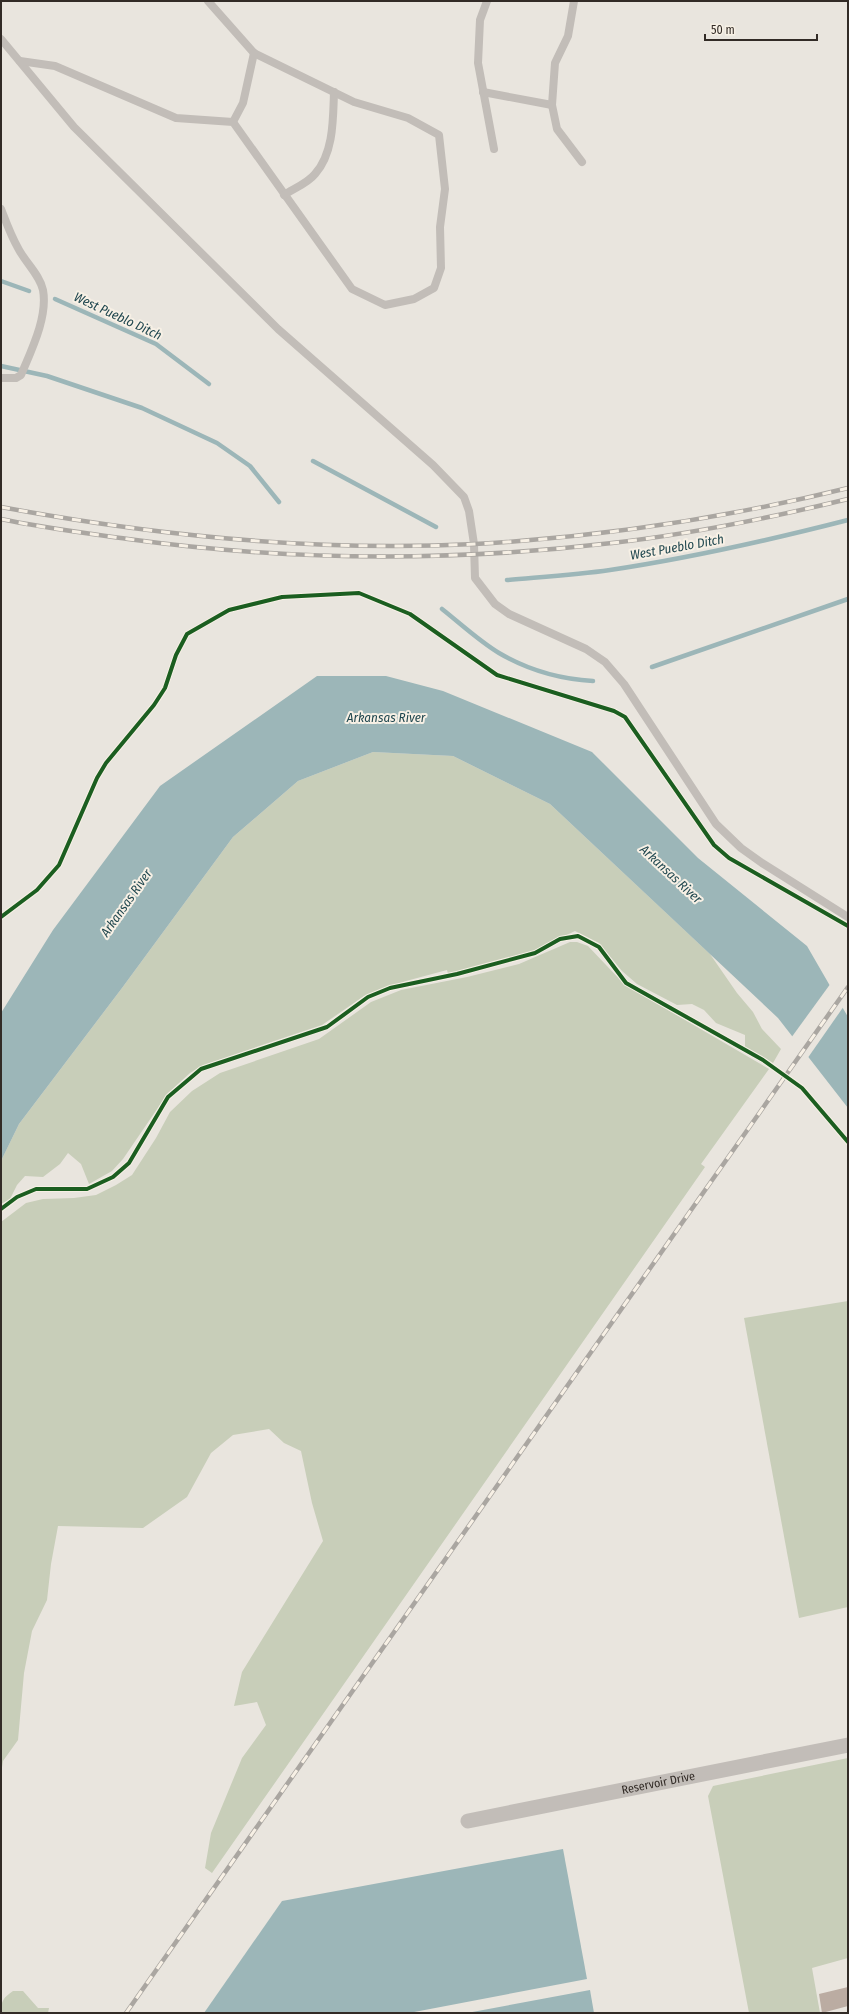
<svg xmlns="http://www.w3.org/2000/svg" width="849" height="2014" font-family="'Fira Sans Condensed',sans-serif">
	<style>
		.green { fill: #c8ceb9 }
		.water { fill: #9cb6b8 }
		.pier { fill: #e9e5de }
		.lines { fill: none; stroke-linecap: round; stroke-linejoin: round }
		.stream { stroke: #9cb6b8; stroke-width: 4.5 }
		.building { fill: #bbaca2 }
		.service { stroke: #c2bdb8; stroke-width: 8 }
		.minor { stroke: #c2bdb8; stroke-width: 15 }
		.rail-casing { stroke: #aaa6a1; stroke-width: 4.5 }
		.rail { stroke: #f7f0e5; stroke-width: 3; stroke-dasharray: 9; stroke-linecap: butt }
		.cycleway-casing { stroke: #f7f0e5; stroke-width: 6 }
		.cycleway { stroke: #1b5e20; stroke-width: 4 }
		.labels { text-anchor: middle; dominant-baseline: central; stroke-width: 4; stroke-linejoin: round; paint-order: stroke }
		.street-label { font-size: 12px; fill: #322b26; stroke: #f7f0e5 }
		.water-label { font-size: 13px; font-style: italic; fill: #20474f; stroke: #f7f0e5 }
	</style>
	<rect width="100%" height="100%" fill="#e9e5de"/>
	<g class="green">
		<polygon points="373,752 453,756 550,804 710,954 737,993 753,1012 762,1029 781,1049 773,1063 745,1047 745,1035 716,1023 704,1010 692,1004 677,1005 637,984 622,971 599,943 575,931 533,951 448,974 447,970 406,981 364,996 322,1025 203,1065 190,1073 168,1093 123,1159 112,1171 89,1184 81,1164 68,1153 60,1164 43,1177 25,1176 17,1185 10,1199 1,1204 1,1161 19,1124 122,988 233,837 298,781"/>
		<polygon points="570,942 577,942 588,946 625,985 769,1069 701,1164 705,1167 212,1873 205,1868 211,1833 242,1758 266,1725 257,1702 234,1706 242,1672 323,1541 312,1503 301,1451 284,1443 269,1429 233,1435 211,1453 187,1497 143,1528 58,1526 51,1564 47,1600 32,1631 24,1673 18,1740 3,1761 1,1774 1,1222 26,1203 43,1199 74,1198 96,1195 116,1185 132,1175 156,1138 170,1112 192,1091 220,1073 319,1039 371,1002 401,990 467,977 519,964"/>
		<polygon points="848,1301 848,1607 799,1618 744,1318"/>
		<polygon points="848,1758 848,1958 812,1968 820,2013 749,2013 708,1796 713,1786"/>
		<path d="M13,1991H23L38,2008H49L48,2013H1C1,2001 3,1998 13,1991Z"/>
	</g>
	<g class="water">
		<polygon points="317,676 386,676 443,691 592,752 698,858 807,946 848,1017 848,1108 778,1018 550,804 453,756 373,752 298,781 233,837 122,988 19,1124 1,1161 1,1013 53,930 160,786"/>
		<polygon points="563,1849 587,1979 409,2013 204,2013 282,1901"/>
		<polygon points="590,1990 594,2013 467,2013"/>
	</g>
	<polygon class="pier" points="831,983 844,1006 807,1059 791,1038"/>
	<g class="lines">
		<g class="stream">
			<polyline points="1,281 29,291"/>
			<polyline points="55,299 156,344 209,384"/>
			<polyline points="1,366 47,376 142,408 217,443 250,466 279,502"/>
			<polyline points="313,461 436,527"/>
			<path d="M507,580C541,577 576,575 610,570C690,558 770,540 848,520"/>
			<path d="M442,609C461,624 479,641 499,653C528,670 559,679 593,681"/>
			<polyline points="652,667 848,599"/>
		</g>
	</g>
	<polygon class="building" points="848,1987 848,2006 822,2013 819,1994"/>
	<g class="lines">
		<g class="service">
			<polyline points="487,1 480,20 478,63 494,149"/>
			<polyline points="574,1 568,36 555,63 552,105 557,129 582,162"/>
			<polyline points="1,39 74,127 278,329 433,465 464,497 469,511 474,544 475,578 495,604 509,614 586,649 605,662 624,684 716,824 741,848 762,863 848,917"/>
			<polyline points="20,61 55,66 176,118 233,122 352,289 385,305 414,299 434,288 441,268 440,227 445,189 439,135 408,118 354,102 254,53 208,1"/>
			<polyline points="483,92 552,105"/>
			<polyline points="233,122 243,103 254,53"/>
			<path d="M284,195C293,189 308,183 315,174C334,153 333,118 334,92"/>
			<path d="M1,209C6,222 11,236 18,248C25,262 40,275 43,290C48,317 31,351 21,375L16,378H1"/>
		</g>
		<path class="minor" id="s1" d="M468,1821L848,1745"/>
		<defs>
			<g id="rail">
				<path d="M1,507C157,536 317,552 475,544C601,537 726,518 848,488"/>
				<path d="M1,519C43,528 86,533 128,539C288,561 451,562 612,543C691,534 770,518 848,499"/>
				<polyline points="126,2013 848,987"/>
			</g>
		</defs>
		<use href="#rail" class="rail-casing"/>
		<use href="#rail" class="rail"/>
		<defs>
			<g id="cycleway">
				<polyline points="1,917 37,890 59,865 97,778 106,763 154,705 165,688 176,655 187,634 229,610 282,597 359,593 410,614 497,675 614,711 625,717 714,845 729,858 848,926"/>
				<polyline points="1,1209 17,1197 36,1189 87,1189 113,1177 129,1163 168,1097 201,1069 327,1027 368,997 390,988 457,974 535,953 560,939 578,936 599,947 626,983 763,1060 802,1088 848,1142"/>
			</g>
		</defs>
		<use href="#cycleway" class="cycleway-casing"/>
		<use href="#cycleway" class="cycleway"/>
	</g>
	<g class="labels">
		<g class="street-label">
			<text stroke="none"><textPath href="#s1" startOffset="194">Reservoir Drive</textPath></text>
		</g>
		<g class="water-label">
			<text transform="translate(118 316) rotate(25)">West Pueblo Ditch</text>
			<text transform="translate(677 547) rotate(-10)">West Pueblo Ditch</text>
			<text x="386" y="717">Arkansas River</text>
			<text transform="translate(671 874) rotate(43)">Arkansas River</text>
			<text transform="translate(126 903) rotate(-55)">Arkansas River</text>
		</g>
	</g>
	<rect width="849" height="2014" fill="none" stroke="#322b26" stroke-width="4"/>
	<path d="M705 34v6h112v-6" fill="none" stroke="#322b26" stroke-width="2"/>
	<text x="711" y="34" font-size="12" fill="#322b26" stroke="#f7f0e5" stroke-width="3" paint-order="stroke">50 m</text>
</svg>
